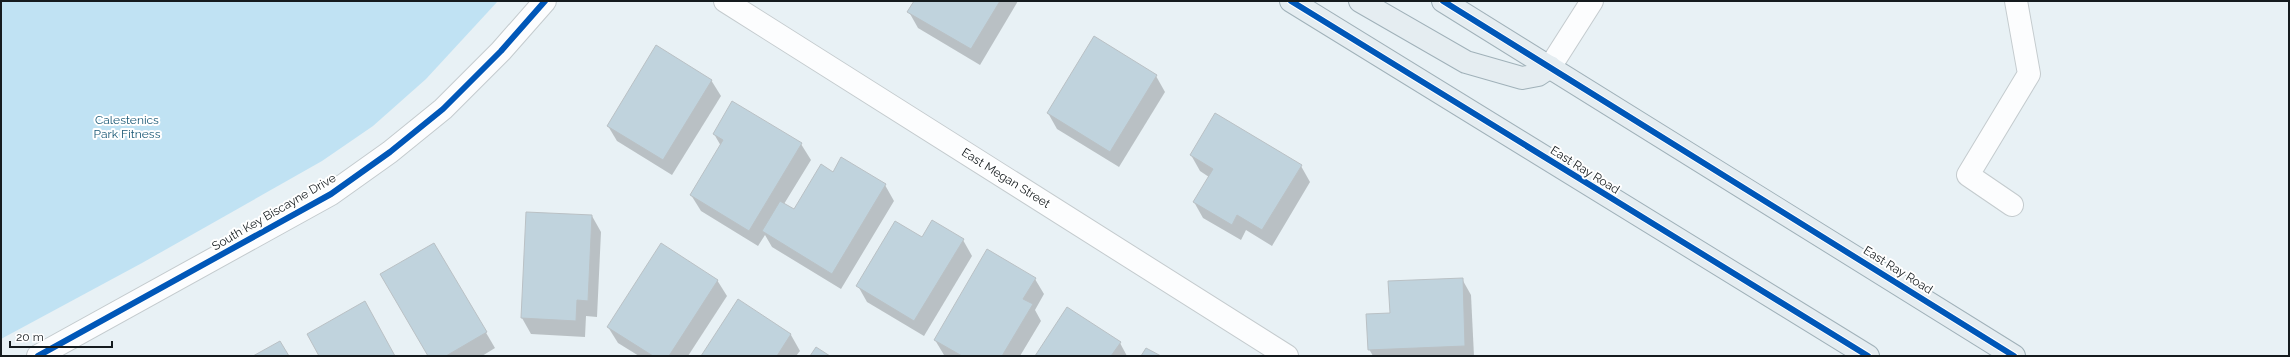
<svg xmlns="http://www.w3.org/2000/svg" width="2290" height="357" font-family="Raleway,sans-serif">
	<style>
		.green { fill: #c0e2f3 }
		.shadow { fill: #0003 }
		.building { fill: #c0d3dd; stroke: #bac1c5 }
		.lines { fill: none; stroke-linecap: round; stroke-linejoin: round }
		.minor-casing { stroke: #c4cbce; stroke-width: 24 }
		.major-casing { stroke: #a0b1b9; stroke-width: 24 }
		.minor { stroke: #fcfdfe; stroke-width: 22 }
		.major { stroke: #e5edf1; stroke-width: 22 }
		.cycleway-casing { stroke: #fff; stroke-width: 8 }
		.cycleway { stroke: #0057b8; stroke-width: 6 }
		.labels { text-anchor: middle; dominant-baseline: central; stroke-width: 4; stroke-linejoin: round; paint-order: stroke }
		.park-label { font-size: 12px; fill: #195875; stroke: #fff }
		.street-label { font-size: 12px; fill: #151b1e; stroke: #fff }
	</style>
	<rect width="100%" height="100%" fill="#e8f1f5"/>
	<polygon class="green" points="1,1 498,1 426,79 373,126 322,161 142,263 1,339"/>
	<g class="shadow">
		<polygon points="915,1 1018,1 980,65 918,28 909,12"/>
		<polygon points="1156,76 1165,92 1119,167 1057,129 1048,113"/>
		<polygon points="711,80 721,96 672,175 617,141 608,126"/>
		<polygon points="733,103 801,144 811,160 784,204 794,210 833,173 885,185 894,201 841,289 772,247 765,235 758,246 701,211 691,195 721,146 714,134"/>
		<polygon points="1191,155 1301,166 1310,182 1272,246 1246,230 1241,240 1203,218 1194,202 1209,177 1200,171"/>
		<polygon points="592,216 601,232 597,317 586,316 585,337 531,334 522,318"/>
		<polygon points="922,239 963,240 972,256 924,336 867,302 858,286"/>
		<polygon points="434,244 495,348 482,356 429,356"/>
		<polygon points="1035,279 1044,294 1035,310 1041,321 1020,356 944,355 935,340"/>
		<polygon points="1462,279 1471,295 1474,356 1373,356 1369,349 1391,314"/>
		<polygon points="717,280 727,296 688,356 639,356 618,343 608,327"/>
		<polygon points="738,301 791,335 800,351 796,356 702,356"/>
		<polygon points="1120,343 1127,356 1036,356"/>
	</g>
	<g class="building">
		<polygon points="914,1 1000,1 971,49 907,12"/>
		<polygon points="1094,36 1157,75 1110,152 1047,113"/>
		<polygon points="656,45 712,80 663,160 607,126"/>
		<polygon points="732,101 802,143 749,231 690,195 723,140 713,134"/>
		<polygon points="1215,113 1302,165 1262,230 1237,215 1232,225 1193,202 1213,169 1190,155"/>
		<polygon points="841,157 886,184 832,274 762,231 780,201 794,209 821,164 833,172"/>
		<polygon points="526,212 592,215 588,301 577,300 576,321 521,318"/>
		<polygon points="932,220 964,239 914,321 856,286 895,221 922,237"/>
		<polygon points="434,243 487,332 446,356 428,356 380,274"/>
		<polygon points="661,243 718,280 669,356 653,356 607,327"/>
		<polygon points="987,249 1036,278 1023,299 1033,304 1002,356 962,356 934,340"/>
		<polygon points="1463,278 1465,346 1368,350 1366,314 1390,313 1388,281"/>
		<polygon points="738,299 791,334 777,356 701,356"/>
		<polygon points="365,301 395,356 319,356 307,334"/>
		<polygon points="1067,307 1121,342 1111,356 1035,356"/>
		<polygon points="280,341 289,356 253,356"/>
		<polygon points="816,347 830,356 810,356"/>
		<polygon points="1146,348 1161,356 1141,356"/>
	</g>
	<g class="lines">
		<defs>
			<g id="minor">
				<polyline points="725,1 1287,356"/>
				<polyline points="1550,67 1592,1"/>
				<polyline points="2012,205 1968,175 2029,74 2016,1"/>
				<polyline points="38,356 331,194 390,152 443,109 501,51 545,1"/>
			</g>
			<g id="major">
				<polyline points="1291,1 1868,356"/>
				<polyline points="1360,1 1466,62 1522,78 1538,75 1550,67"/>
				<polyline points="1443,1 2014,356"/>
			</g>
		</defs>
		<use href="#minor" class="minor-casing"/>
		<use href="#major" class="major-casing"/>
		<use href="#minor" class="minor"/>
		<use href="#major" class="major"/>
		<defs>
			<g id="cycleway">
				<polyline points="1291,1 1868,356"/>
				<polyline points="1443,1 2014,356"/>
				<polyline points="38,356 331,194 390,152 443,109 501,51 545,1"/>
			</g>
		</defs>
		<use href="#cycleway" class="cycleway-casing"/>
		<use href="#cycleway" class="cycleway"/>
	</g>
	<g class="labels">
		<g class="park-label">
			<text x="127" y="120">Calestenics<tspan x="127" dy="14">Park Fitness</tspan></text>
		</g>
		<g class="street-label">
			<text transform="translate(1585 170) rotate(32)">East Ray Road</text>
			<text transform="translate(1006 178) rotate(32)">East Megan Street</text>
			<text transform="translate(274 212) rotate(-30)">South Key Biscayne Drive</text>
			<text transform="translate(1898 270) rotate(32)">East Ray Road</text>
		</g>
	</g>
	<rect width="2290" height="357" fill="none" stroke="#151b1e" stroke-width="4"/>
	<path d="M10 341v6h102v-6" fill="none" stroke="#151b1e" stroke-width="2"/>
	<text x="16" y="341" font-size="12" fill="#151b1e" stroke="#ffffff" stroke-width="3" paint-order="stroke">20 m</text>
</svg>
